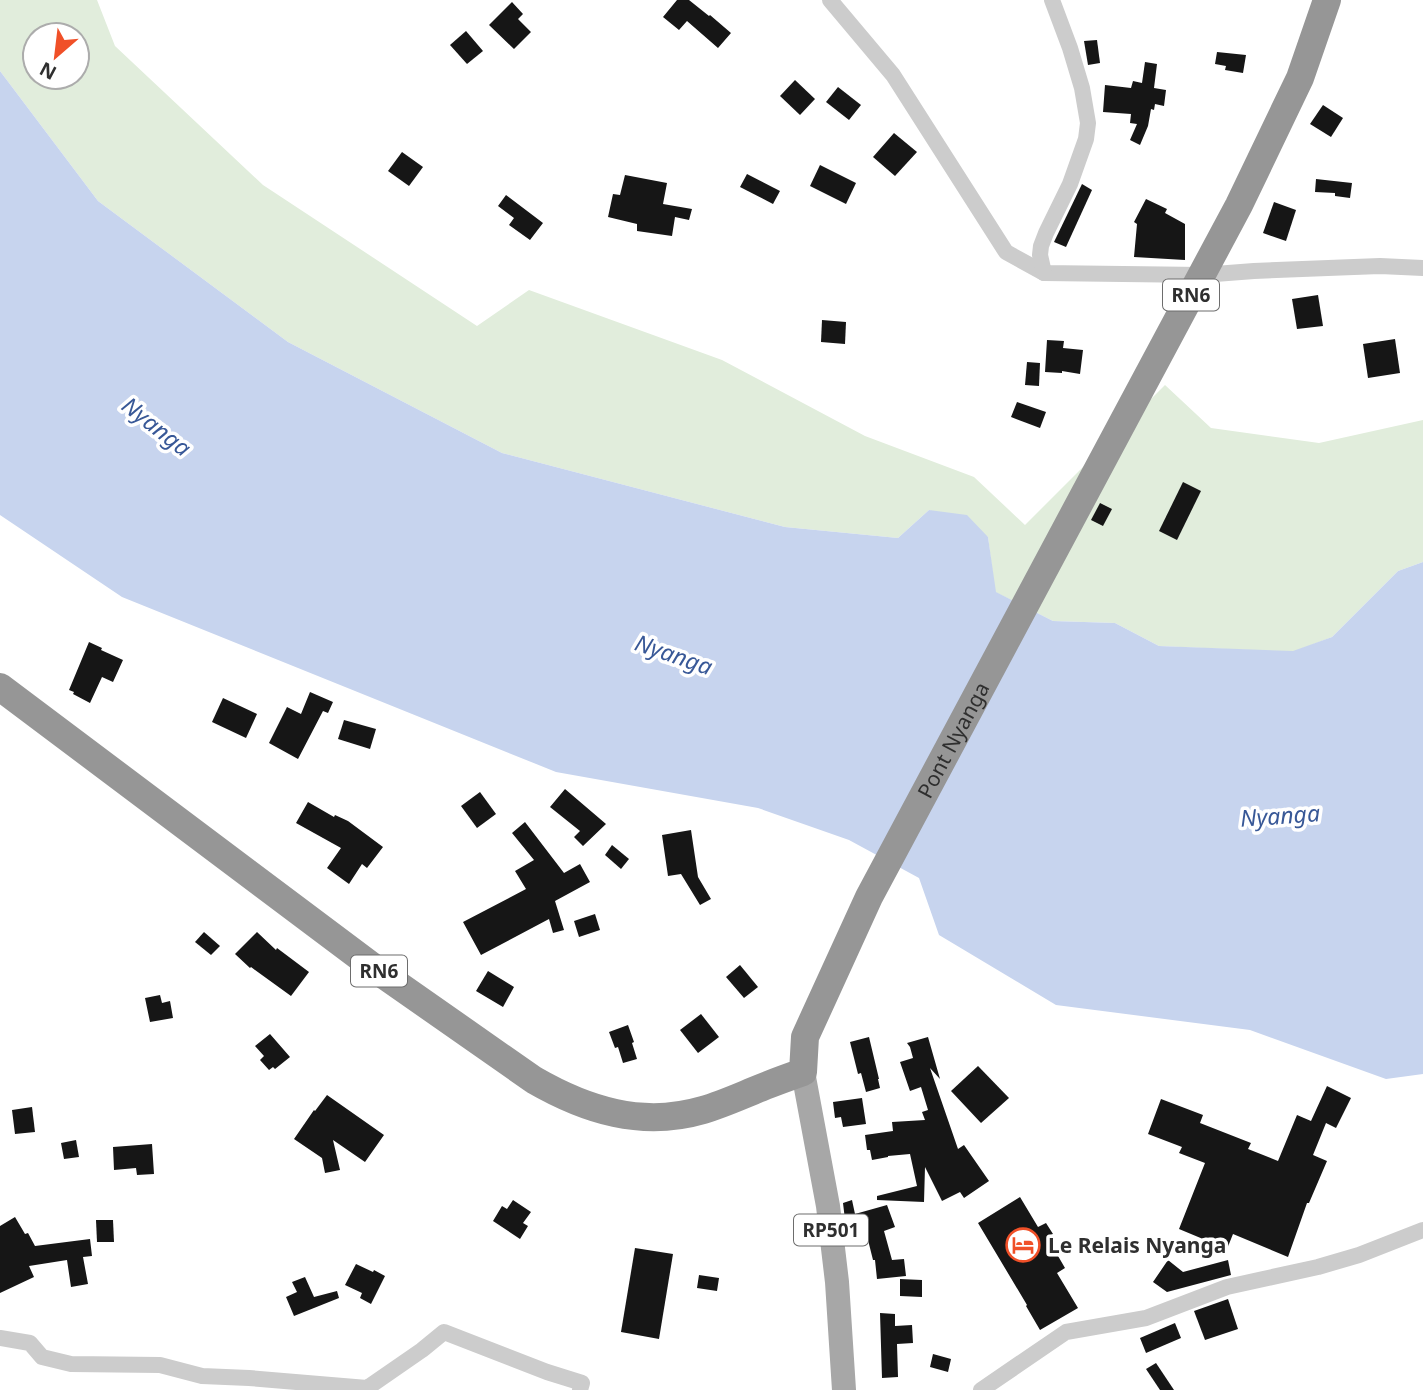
<svg xmlns="http://www.w3.org/2000/svg" width="1423" height="1390" font-family="'Noto Sans',sans-serif">
	<style>
		.green { fill: #e1eddc; fill-rule: evenodd }
		.water { fill: #c7d4ee }
		.building { fill: #161616 }
		.lines { fill: none; stroke-linecap: round; stroke-linejoin: round }
		.street { stroke: #ccc; stroke-width: 16 }
		.primary { stroke: #a7a7a7; stroke-width: 24 }
		.highway { stroke: #969696; stroke-width: 28 }
		.labels { text-anchor: middle; dominant-baseline: central; stroke-width: 7; stroke-linejoin: round; paint-order: stroke }
		.shield { fill: #fff; stroke: #6d6d6d; stroke-width: 2 }
		.shield-label { font-size: 19px; font-weight: bold; fill: #2f2f2f }
		.street-label { font-size: 21px; fill: #2f2f2f; stroke: #fff }
		.poi-label { font-size: 21px; font-weight: bold; fill: #2f2f2f; stroke: #fff; text-anchor: start }
		.water-label { font-size: 23px; font-style: italic; fill: #385897; stroke: #fff }
	</style>
	<rect width="100%" height="100%" fill="#fff"/>
	<path class="green" d="M0,0H97L115,46L263,185L477,326L529,290L722,360L865,436L974,477L1025,525L1165,385L1211,428L1319,443L1423,420V562L1398,571L1332,637L1293,652L1159,646L1115,623L1053,621L995,592L988,537L929,510L898,538L785,527L502,453L288,342L98,201L0,71ZM35,35H77V77H35Z"/>
	<polygon class="water" points="0,71 98,201 288,342 502,453 785,527 898,538 929,510 967,515 988,537 996,592 1053,621 1115,623 1159,646 1293,651 1332,637 1398,571 1423,562 1423,1074 1386,1079 1250,1030 1056,1005 939,935 919,878 849,840 758,808 556,772 122,597 0,515"/>
	<g class="building">
		<polygon points="677,0 689,0 709,16 710,15 731,33 718,48 687,21 679,30 663,17"/>
		<polygon points="512,2 523,14 518,19 531,32 514,49 489,25"/>
		<polygon points="466,31 483,51 467,64 450,45"/>
		<polygon points="1097,40 1100,63 1088,65 1084,41"/>
		<polygon points="1217,52 1246,55 1243,73 1225,70 1226,66 1215,64"/>
		<polygon points="1145,62 1157,64 1154,88 1166,90 1164,106 1155,104 1154,110 1151,109 1148,126 1140,145 1130,140 1137,124 1130,123 1131,114 1103,112 1105,85 1131,88 1133,81 1142,83"/>
		<polygon points="795,80 815,99 800,115 780,96"/>
		<polygon points="838,87 861,105 849,120 826,102"/>
		<polygon points="1323,105 1343,118 1331,137 1310,124"/>
		<polygon points="894,133 917,152 895,176 873,157"/>
		<polygon points="402,152 423,167 409,186 388,171"/>
		<polygon points="820,165 856,183 846,204 810,186"/>
		<polygon points="747,174 780,191 773,204 740,187"/>
		<polygon points="625,175 667,183 663,204 692,209 689,220 675,217 672,236 637,231 637,224 608,217 613,194 620,195"/>
		<polygon points="1316,179 1352,183 1350,198 1335,196 1335,193 1315,192"/>
		<polygon points="1082,184 1092,190 1066,247 1054,242"/>
		<polygon points="506,195 543,223 530,240 509,225 514,218 498,206"/>
		<polygon points="1146,199 1167,209 1165,213 1185,224 1185,260 1134,257 1137,224 1134,222"/>
		<polygon points="1274,202 1296,210 1286,241 1263,233"/>
		<polygon points="1318,295 1323,326 1297,329 1292,299"/>
		<polygon points="822,320 846,322 845,344 821,342"/>
		<polygon points="1395,339 1400,373 1368,378 1363,344"/>
		<polygon points="1047,340 1064,341 1063,348 1083,350 1080,374 1062,371 1062,373 1045,372"/>
		<polygon points="1027,362 1040,363 1039,386 1025,385"/>
		<polygon points="1017,402 1046,412 1040,428 1011,417"/>
		<polygon points="1183,482 1201,491 1177,540 1159,531"/>
		<polygon points="1100,503 1112,509 1103,526 1091,520"/>
		<polygon points="89,642 102,648 101,650 123,660 113,682 102,677 90,703 73,694 74,692 69,690"/>
		<polygon points="310,692 333,702 328,713 323,711 298,759 269,743 287,707 301,714"/>
		<polygon points="223,698 257,714 246,738 212,722"/>
		<polygon points="344,720 376,729 370,749 338,739"/>
		<polygon points="565,789 606,824 583,846 574,837 580,831 550,807"/>
		<polygon points="480,792 496,814 477,828 461,806"/>
		<polygon points="308,802 334,817 335,815 348,821 383,847 367,868 362,864 349,884 327,868 341,848 296,823"/>
		<polygon points="525,822 564,873 580,864 590,882 555,901 564,930 553,933 549,919 481,955 463,922 526,889 515,871 534,860 512,833"/>
		<polygon points="691,830 698,877 711,899 700,905 681,874 668,876 662,835"/>
		<polygon points="612,845 629,859 621,869 605,855"/>
		<polygon points="595,914 600,930 579,937 574,921"/>
		<polygon points="204,932 220,946 211,955 195,942"/>
		<polygon points="257,932 276,950 277,948 309,972 291,996 251,967 250,968 235,954"/>
		<polygon points="740,965 758,987 744,998 726,977"/>
		<polygon points="488,971 514,987 503,1007 476,991"/>
		<polygon points="160,995 162,1003 170,1001 173,1018 150,1022 145,998"/>
		<polygon points="701,1014 719,1037 698,1053 680,1030"/>
		<polygon points="628,1025 634,1042 632,1043 637,1059 623,1063 618,1047 615,1048 609,1032"/>
		<polygon points="270,1034 290,1057 275,1069 273,1067 269,1070 260,1060 264,1056 255,1046"/>
		<polygon points="869,1037 879,1079 878,1079 880,1088 866,1092 861,1073 858,1074 850,1042"/>
		<polygon points="928,1037 940,1079 930,1068 958,1149 964,1145 989,1181 964,1198 960,1192 942,1201 925,1167 924,1202 877,1200 877,1196 917,1186 910,1154 888,1156 888,1157 872,1160 870,1150 867,1150 865,1135 893,1131 892,1122 925,1120 922,1112 928,1110 921,1087 910,1091 900,1062 913,1058 910,1047 907,1043"/>
		<polygon points="978,1066 1009,1098 981,1123 951,1091"/>
		<polygon points="1327,1086 1351,1098 1336,1128 1326,1123 1313,1155 1327,1161 1309,1203 1307,1203 1288,1257 1233,1234 1227,1249 1179,1229 1205,1163 1179,1153 1182,1147 1148,1134 1161,1099 1203,1115 1200,1123 1251,1143 1248,1149 1278,1161 1297,1115 1311,1121"/>
		<polygon points="327,1095 384,1135 365,1162 333,1140 340,1170 325,1173 322,1158 294,1139 314,1110 315,1111"/>
		<polygon points="862,1098 866,1124 843,1127 841,1117 835,1118 833,1102"/>
		<polygon points="32,1107 35,1132 15,1134 12,1110"/>
		<polygon points="76,1140 79,1157 64,1159 61,1143"/>
		<polygon points="152,1144 154,1174 137,1175 136,1168 114,1170 113,1147"/>
		<polygon points="1020,1197 1038,1227 1046,1223 1053,1234 1047,1237 1065,1268 1057,1273 1078,1308 1040,1330 1026,1306 1027,1305 978,1223"/>
		<polygon points="513,1200 531,1212 523,1223 528,1226 520,1239 493,1221 502,1206 507,1209"/>
		<polygon points="852,1200 855,1214 887,1205 895,1227 884,1231 892,1260 904,1259 906,1276 877,1279 875,1260 873,1260 864,1224 846,1228 843,1203"/>
		<polygon points="15,1217 25,1234 28,1233 35,1246 90,1239 92,1256 83,1257 88,1284 71,1287 67,1260 29,1266 34,1277 0,1293 0,1226"/>
		<polygon points="96,1220 113,1220 114,1242 97,1242"/>
		<polygon points="635,1248 673,1254 659,1339 621,1332"/>
		<polygon points="1168,1260 1183,1272 1228,1260 1231,1275 1167,1292 1153,1282"/>
		<polygon points="356,1264 373,1272 374,1270 385,1276 371,1304 360,1298 362,1293 345,1285"/>
		<polygon points="699,1275 719,1278 717,1291 697,1288"/>
		<polygon points="305,1277 314,1297 337,1291 339,1298 294,1316 286,1297 297,1292 292,1282"/>
		<polygon points="900,1279 922,1280 922,1297 900,1296"/>
		<polygon points="1228,1299 1238,1329 1205,1340 1194,1311"/>
		<polygon points="880,1313 895,1314 895,1326 912,1325 913,1343 897,1344 898,1377 882,1378"/>
		<polygon points="1175,1323 1181,1338 1146,1353 1140,1338"/>
		<polygon points="933,1354 951,1359 948,1372 930,1367"/>
		<polygon points="1156,1363 1174,1390 1160,1390 1146,1369"/>
	</g>
	<g class="lines">
		<g class="street">
			<polyline points="830,0 893,75 1006,252 1044,273 1202,275 1254,271 1380,266 1423,268"/>
			<polyline points="1044,273 1040,255 1041,246 1046,233 1070,184 1086,139 1088,123 1082,88 1070,48 1052,0"/>
			<polyline points="0,1338 30,1343 42,1357 71,1364 160,1365 202,1376 249,1378 367,1388 422,1350 444,1332 547,1372 582,1383 580,1390"/>
			<polyline points="981,1390 1066,1332 1146,1318 1227,1287 1318,1267 1359,1255 1423,1230"/>
		</g>
		<polyline class="primary" points="803,1072 828,1206 837,1282 844,1390"/>
		<path class="highway" id="s1" d="M0,687L381,973L534,1080C586,1110 642,1128 703,1110C720,1105 736,1098 753,1091C769,1084 786,1078 803,1072L805,1037L869,897L1239,205L1300,78L1327,0"/>
	</g>
	<defs>
		<symbol id="hotel-ring" viewBox="-11 -11 22 22"><circle r="9.5" fill="#fff" stroke="#f05028" stroke-width="1.5"/><path d="M-6-4.5h1.5V1H6V5H4.5V3h-9V5H-6ZM-4 0a1.8 1.8 0 1 1 3.6 0ZM.5 0V-2.5h3Q6-2.5 6 0Z" fill="#f05028"/></symbol>
	</defs>
	<g fill-rule="evenodd">
		<use href="#hotel-ring" x="1004" y="1226" width="38" height="38"/>
	</g>
	<g class="labels">
		<g class="shield">
			<rect x="1163" y="279.5" width="56" height="31" rx="5"/>
			<rect x="351" y="955.5" width="56" height="31" rx="5"/>
			<rect x="794" y="1214.5" width="74" height="31" rx="5"/>
		</g>
		<g class="shield-label">
			<text x="1191" y="295">RN6</text>
			<text x="379" y="971">RN6</text>
			<text x="831" y="1230">RP501</text>
		</g>
		<g class="street-label">
			<text stroke="none"><textPath href="#s1" startOffset="1314">Pont Nyanga</textPath></text>
		</g>
		<g class="poi-label">
			<text x="1048" y="1245">Le Relais Nyanga</text>
		</g>
		<g class="water-label">
			<text transform="translate(157 426) rotate(38)">Nyanga</text>
			<text transform="translate(674 654) rotate(19)">Nyanga</text>
			<text transform="translate(1280 815) rotate(-4)">Nyanga</text>
		</g>
	</g>
	<g transform="translate(56 56) rotate(208)"><circle r="33" fill="#ffffff" stroke="#acacac" stroke-width="2"/>
	<path d="M0-5L12 26L0 18L-12 26Z" fill="#f05028"/>
	<text y="-10" font-size="19" font-weight="bold" text-anchor="middle" fill="#2f2f2f">N</text>
	</g>
</svg>
